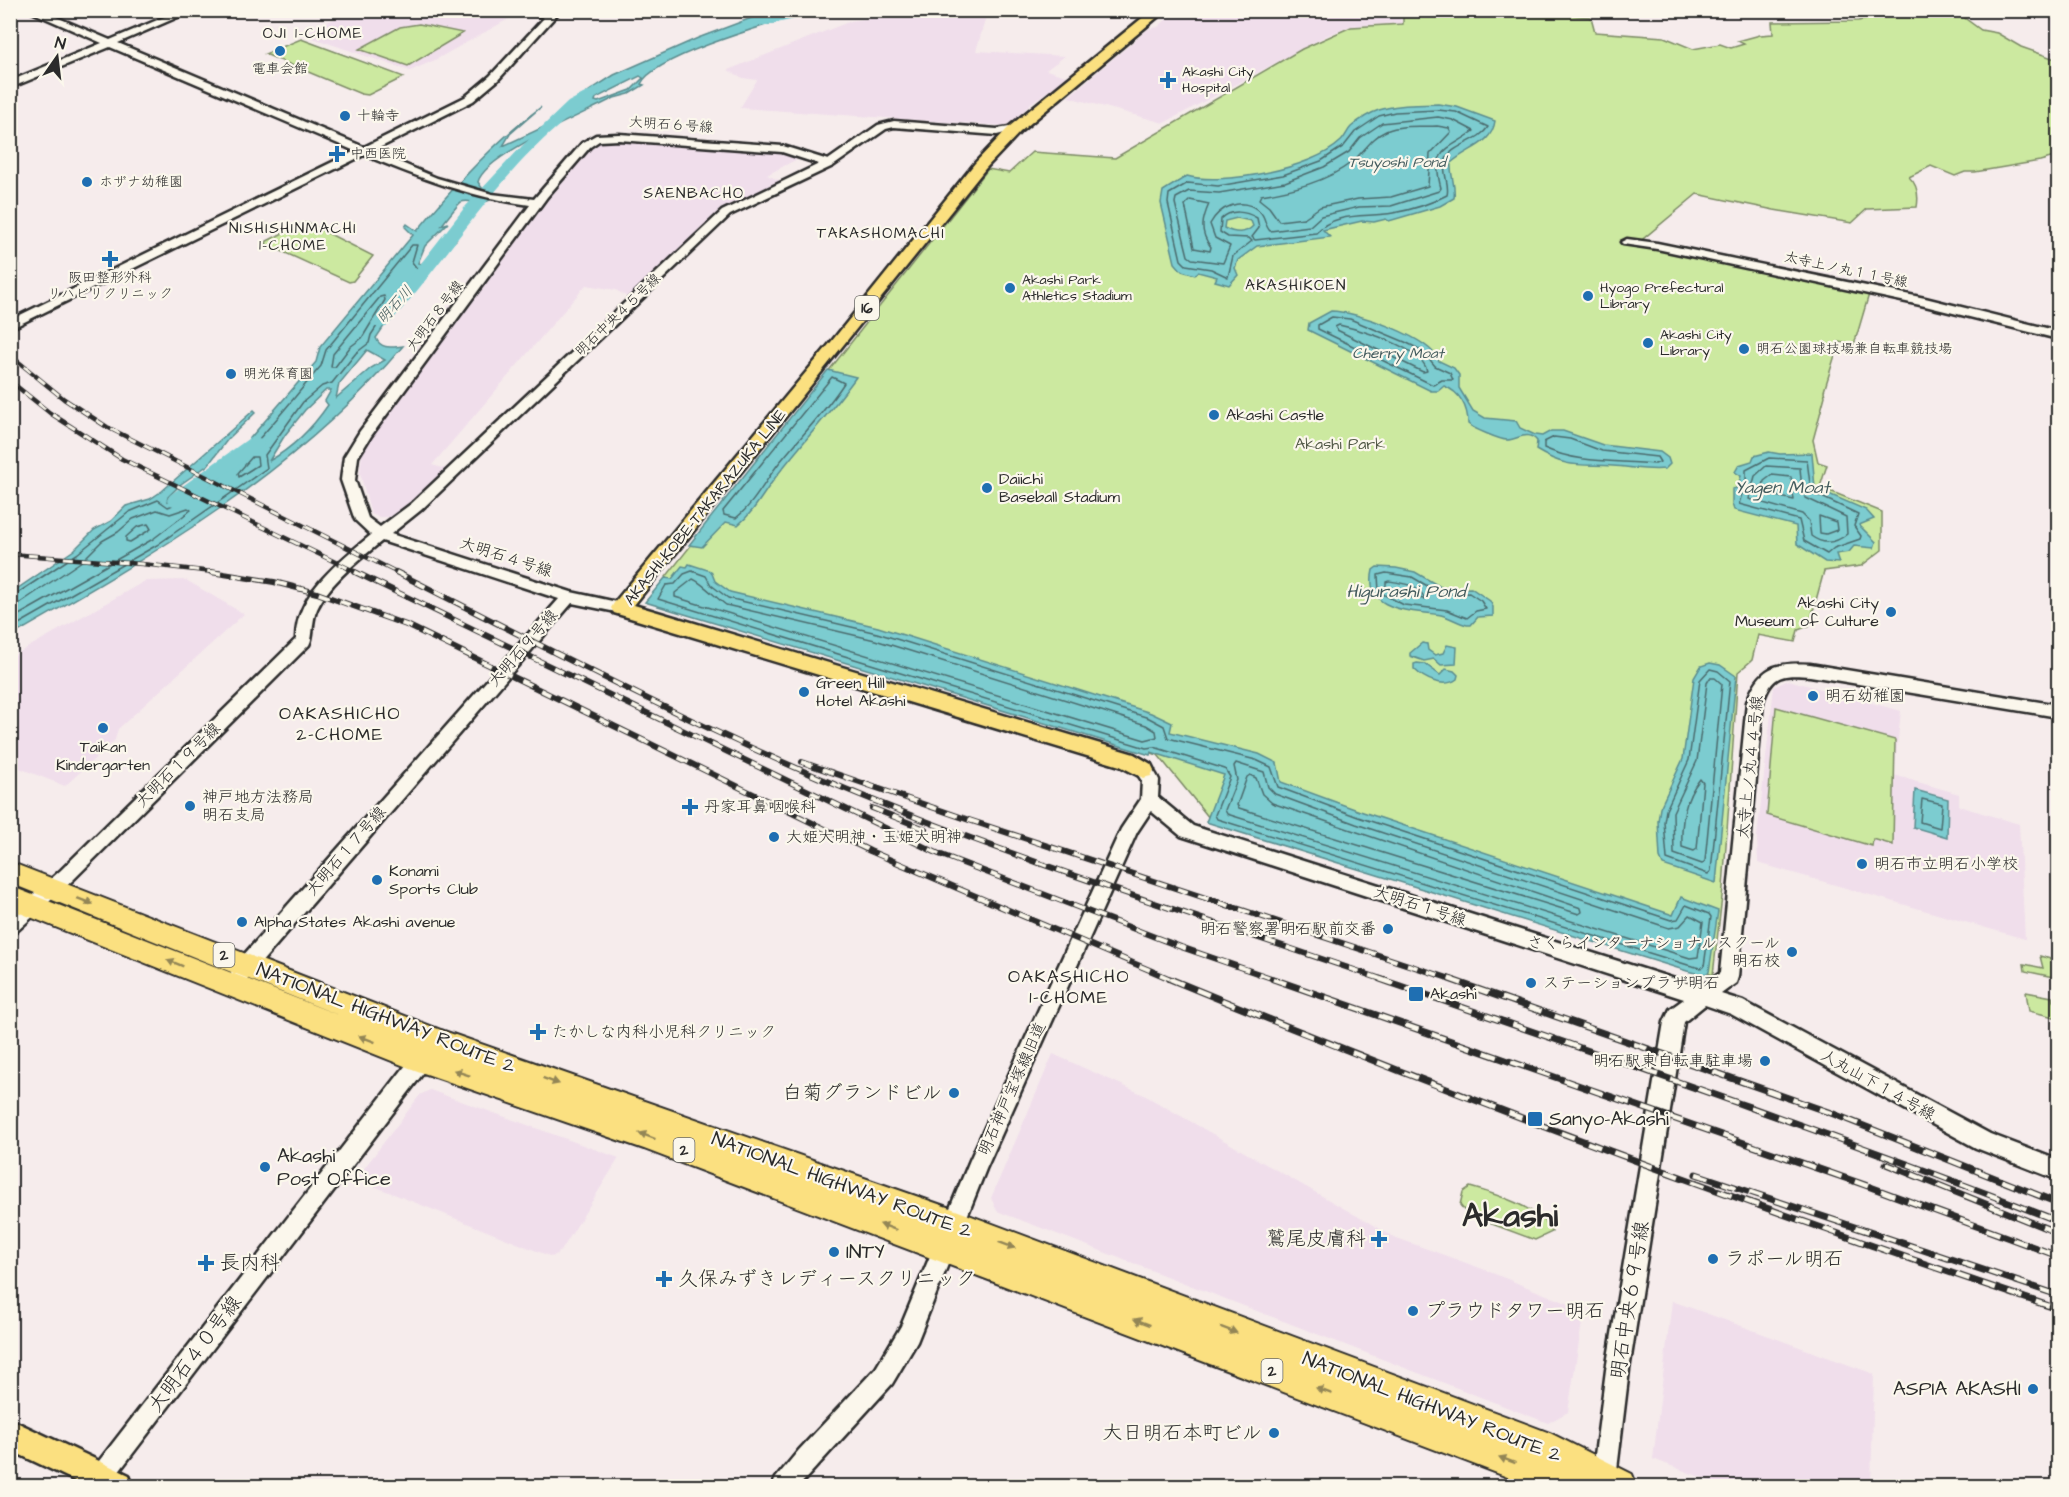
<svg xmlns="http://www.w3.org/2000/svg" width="2069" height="1497" font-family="'Architects Daughter','Klee One',sans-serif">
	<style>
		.built { fill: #f0deeb }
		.green { fill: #cce9a0; stroke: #7c8a66; stroke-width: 1.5 }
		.water { fill: #7bccd0; stroke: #5b8c8e; stroke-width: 1.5; fill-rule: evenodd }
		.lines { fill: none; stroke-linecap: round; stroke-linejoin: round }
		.shore { stroke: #4b6b6d; stroke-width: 1.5 }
		.river { fill: #7bccd0; fill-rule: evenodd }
		.minor-casing { stroke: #2b2b2b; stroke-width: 5 }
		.major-casing { stroke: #2b2b2b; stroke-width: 5 }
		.highway-casing { stroke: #2b2b2b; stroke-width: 4 }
		.minor { fill: #fbf7ec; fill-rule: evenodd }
		.major { fill: #fbe080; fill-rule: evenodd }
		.highway { fill: #fbe080; fill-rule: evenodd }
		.rail-far2-casing { stroke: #2b2b2b; stroke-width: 4.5 }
		.rail-far1-casing { stroke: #2b2b2b; stroke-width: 6 }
		.rail-casing { stroke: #2b2b2b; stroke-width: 7 }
		.rail-far2 { stroke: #fbf7ec; stroke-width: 3; stroke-dasharray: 9; stroke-linecap: butt }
		.rail-far1 { stroke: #fbf7ec; stroke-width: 4; stroke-dasharray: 11; stroke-linecap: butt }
		.rail { stroke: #fbf7ec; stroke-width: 4.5; stroke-dasharray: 14; stroke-linecap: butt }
		.oneway { fill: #938656 }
		.poi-dot { fill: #1f6fb2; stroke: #fbf7ec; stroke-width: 2 }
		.labels { text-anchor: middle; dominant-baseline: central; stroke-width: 4.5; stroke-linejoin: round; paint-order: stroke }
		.far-poi-label { font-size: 14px; fill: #2b2b2b; stroke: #fbf7ec; text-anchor: start }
		.far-street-label { font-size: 14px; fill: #2b2b2b; stroke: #fbf7ec }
		.far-neighbourhood-label { font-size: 15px; letter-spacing: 1.5px; fill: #2b2b2b; stroke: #fbf7ec }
		.far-water-label { font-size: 15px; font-style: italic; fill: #435b5d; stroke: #fbf7ec }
		.shield { fill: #fbf7ec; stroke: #696865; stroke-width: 1.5 }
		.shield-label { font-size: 15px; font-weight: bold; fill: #2b2b2b }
		.poi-label { font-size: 16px; fill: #2b2b2b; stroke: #fbf7ec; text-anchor: start }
		.park-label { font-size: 16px; fill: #535a48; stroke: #fbf7ec }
		.street-label { font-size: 16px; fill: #2b2b2b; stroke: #fbf7ec }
		.water-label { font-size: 18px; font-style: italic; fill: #435b5d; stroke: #fbf7ec }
		.neighbourhood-label { font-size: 18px; letter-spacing: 1.5px; fill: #2b2b2b; stroke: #fbf7ec }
		.near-street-label { font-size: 20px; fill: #2b2b2b; stroke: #fbf7ec }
		.near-poi-label { font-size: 20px; fill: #2b2b2b; stroke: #fbf7ec; text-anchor: start }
		.near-town-label { font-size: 33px; font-weight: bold; fill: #2b2b2b; stroke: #fbf7ec }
	</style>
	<rect width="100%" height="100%" fill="#f6ecec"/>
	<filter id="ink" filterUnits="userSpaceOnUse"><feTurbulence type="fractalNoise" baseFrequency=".0167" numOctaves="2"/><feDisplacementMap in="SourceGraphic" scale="12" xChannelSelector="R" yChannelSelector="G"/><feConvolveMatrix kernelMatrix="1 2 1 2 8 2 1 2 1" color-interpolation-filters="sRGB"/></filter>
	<g filter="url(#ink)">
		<g class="built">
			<polygon points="515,10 521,12 435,60 410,71 307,36 315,28 350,11"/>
			<polygon points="988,10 976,51 1065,56 1046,70 1069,77 1031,103 1014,121 1005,126 740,108 757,80 743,78 728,70 851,21 913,11"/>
			<polygon points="1171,11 1397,11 1402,23 1350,26 1326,36 1164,123 1068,97 1148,29 1158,27 1169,17"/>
			<polygon points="612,140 776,152 799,158 767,175 783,182 732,203 627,297 616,290 586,285 432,465 446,469 400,513 390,517 379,517 371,514 360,473 362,453 373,436 553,193 592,145"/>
			<polygon points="186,580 244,614 118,729 115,740 65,786 14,766 11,769 11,657 145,581"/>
			<polygon points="1788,680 1901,711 1894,775 1959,794 1959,806 2019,824 2025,939 1758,863 1757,837 1774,687"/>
			<polygon points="1053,1054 1144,1095 1394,1237 1480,1268 1584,1310 1568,1412 1548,1423 997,1211 991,1198"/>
			<polygon points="430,1090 619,1158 561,1251 552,1257 356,1179 420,1095"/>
			<polygon points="1672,1301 1874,1374 1871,1486 1724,1486 1653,1459"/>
		</g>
		<g class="green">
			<path d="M1487,10L1527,11L1591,17L1595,32L1664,37L1693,49L1720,44L1731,48L1744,44L1738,41L1760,35L1773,34L1772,22L1858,21L1873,18L1881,11H1955L1981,30L1997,33L2021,47L2058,60V156L2040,161L1975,172H1965L1955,176L1931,166L1909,177C1918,185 1919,195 1917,207L1867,209L1852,223L1774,210L1697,194L1643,239L1642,246L1869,294L1854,345L1839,342L1824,391L1825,396L1813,440L1818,462L1827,465L1820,487L1882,512V550L1861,566L1824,571L1809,626L1798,630L1795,642L1758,635L1752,660L1738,672L1723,888L1713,975L1210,819L1158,755L647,601L988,169L1009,173L1032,152L1115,158L1302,49L1351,27L1403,24V11Z"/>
			<polygon points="419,24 463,33 408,66 359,49 400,27"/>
			<polygon points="301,39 404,77 368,95 361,94 265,54"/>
			<polygon points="303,223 308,223 373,256 353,281 349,282 266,244 267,241"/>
			<polygon points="1776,707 1895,740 1893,845 1873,839 1872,846 1767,815"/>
			<polygon points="2040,956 2058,961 2058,978 2025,971 2024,964 2043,968"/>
			<polygon points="2026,992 2052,997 2053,1001 2058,1003 2058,1018 2029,1011"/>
			<path d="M1470,1187C1495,1194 1540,1207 1552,1232L1535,1240L1468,1215L1460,1205L1463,1192Z"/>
		</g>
		<g class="water">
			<path d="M770,11H812C779,21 653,56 641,84L644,85L629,94L614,98C586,113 484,155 478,182L482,188L494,195V198C476,208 472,198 461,202C459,203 444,222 442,225L448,223L425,246L418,263L421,264L441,248L457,239L425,269L423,282L409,289L376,338C381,350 392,347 403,346C296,473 153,555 11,636V593L74,550L94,530L111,521L126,506L150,499L162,491L254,410L256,412L228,439L208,465L181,484L168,497L167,501L182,496L226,466L316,362L320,347L413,235L405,227L407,224L417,231C454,186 494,142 541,107L510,134L503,146L561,119L589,91L614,75L698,38ZM640,76L643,78L631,90L598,102L595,101L596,98ZM367,350L385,360L371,368L336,398L339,384ZM326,390H331L325,401L328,405C313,427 292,448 269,461L285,435L305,410Z"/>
			<path d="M1438,104L1457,107L1495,121C1492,145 1467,148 1451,163C1450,175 1456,185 1454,198L1440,206L1389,221L1386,219L1374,222L1362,221L1323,230L1330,237L1257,246L1238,260L1235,268L1238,275L1229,285L1215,281L1217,277L1198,272L1195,275L1182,271L1175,263L1161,203L1163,191L1187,176C1223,186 1313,168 1340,142C1345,138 1347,131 1351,127C1358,121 1370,113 1379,110C1397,104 1418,105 1438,104ZM1237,218L1251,221L1253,226C1245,235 1234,233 1224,228L1225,221Z"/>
			<path d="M1331,311C1356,311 1431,338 1439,361L1454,368L1459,375V388L1473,411L1485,418L1516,421L1520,428L1535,435L1542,436L1551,431H1563L1603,445L1660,452L1668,458L1670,464L1665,469C1648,471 1631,467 1613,466C1580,464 1567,469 1536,450L1537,441C1528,429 1517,440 1507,440C1500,440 1472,428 1468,424C1468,407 1460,392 1444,386L1438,391H1431L1308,330L1309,323Z"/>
			<path d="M828,370L856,377C831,412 801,444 775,478C763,494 754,512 738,525L726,522L702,547L689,545Z"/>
			<polygon points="1769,452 1780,454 1812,453 1815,488 1866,510 1874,519 1859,525 1876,542 1874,548 1854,546 1849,552 1836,554 1839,563 1825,562 1797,544 1796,526 1734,510 1732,504 1732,489 1737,488 1741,476 1735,472 1739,465 1752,461 1754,456"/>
			<polygon points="689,564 711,571 715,581 730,592 878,627 1151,713 1172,723 1170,732 1259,754 1277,763 1281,782 1360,811 1673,915 1681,897 1718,911 1709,972 1703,975 1687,971 1206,822 1224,775 1151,752 1150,755 645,602 665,578 672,579 682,566 687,567"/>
			<path d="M1377,567L1396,568L1415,572L1444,589L1471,588L1490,601L1493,607V616L1478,617L1471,625H1467C1458,623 1450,617 1441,615C1412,610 1363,613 1373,570Z"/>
			<polygon points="1422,643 1427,644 1428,650 1435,655 1443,653 1447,645 1457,647 1456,664 1441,665 1434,659 1424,661 1410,656 1410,653"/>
			<path d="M1417,663L1425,664L1440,675L1446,669L1454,671L1458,675L1457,679C1444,689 1424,679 1414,669V664Z"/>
			<polygon points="1710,663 1720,665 1736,676 1716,883 1663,865 1660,858 1658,821 1660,808 1683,759 1694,678 1701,666"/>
			<polygon points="1915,790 1948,799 1947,837 1913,827"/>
		</g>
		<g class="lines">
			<g class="shore">
				<path d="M1438,110L1456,112L1488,127C1478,143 1450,144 1445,162C1442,173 1450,184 1447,195C1430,204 1411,210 1393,213C1366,218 1335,211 1316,233L1255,240L1252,237L1259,228L1257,218C1245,211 1231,209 1221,219L1220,232L1228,237L1249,238L1252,241L1233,256L1228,277L1211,269L1186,265L1181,260L1168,203L1169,194L1188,183L1218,186L1283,175L1321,161L1344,146L1355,132L1379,116L1395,112Z"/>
				<path d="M1438,117L1453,120L1474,131C1449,150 1430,148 1441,188L1439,191L1391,206L1359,207L1321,216L1310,226L1270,231C1264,225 1266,216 1259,211C1242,196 1219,207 1210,224L1215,238L1230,246L1223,263L1192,259L1188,256L1175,203L1176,198L1189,191L1219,193L1285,182L1324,167L1349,152L1360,138L1382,123Z"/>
				<path d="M1437,126L1449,128L1451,132L1430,154L1428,186L1391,197L1358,199L1320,207L1304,218L1279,221L1269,207L1259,199L1261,195C1293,190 1326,182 1352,162C1364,152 1372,137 1386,131C1402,124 1421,127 1437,126Z"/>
				<path d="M1190,200L1209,204C1202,220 1199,232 1211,247L1210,251L1194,248L1185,205Z"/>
				<polygon points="384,296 385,300 362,338 350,347 335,367 331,367 333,354 380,297"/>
				<polygon points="1332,317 1350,319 1405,342 1423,351 1435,366 1450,373 1453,380 1442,380 1433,385 1318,329 1318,325"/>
				<path d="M1339,325C1361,330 1422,347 1427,371L1423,372L1337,330L1335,327Z"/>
				<path d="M832,377L844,383C825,412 801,436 779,463C765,481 754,504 736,518L724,515L723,511Z"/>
				<path d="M1554,437L1570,439L1602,451L1657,457L1660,462L1655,464C1617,460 1579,464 1544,448V442Z"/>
				<polygon points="252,457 257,457 258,465 239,477 238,473"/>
				<polygon points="1769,458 1807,460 1811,492 1858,514 1854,526 1861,536 1860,539 1834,548 1827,554 1804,541 1799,520 1739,504 1746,480 1746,470"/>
				<path d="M1766,466L1800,468L1802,490L1806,498L1846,517L1847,534C1835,544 1823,545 1811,536L1809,521L1802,514L1749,499L1755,476Z"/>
				<polygon points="1772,475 1791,477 1794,500 1762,493 1764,481"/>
				<polygon points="1819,516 1836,522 1837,530 1826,534 1820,533"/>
				<polygon points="148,524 151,529 130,542 126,541 126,537 137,527"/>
				<polygon points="692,571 706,576 711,585 728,598 877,633 1149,718 1164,726 1168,738 1256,760 1271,767 1278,787 1358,817 1671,920 1678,919 1686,905 1709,914 1711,917 1704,966 1701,968 1688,965 1217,819 1215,815 1230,777 1225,769 1154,747 1146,748 658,599 666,585 675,584 684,574"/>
				<polygon points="1386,573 1412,577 1443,595 1469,593 1481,601 1486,609 1476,611 1467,618 1447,610 1404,605 1379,592 1378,575"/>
				<path d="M693,579C703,583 716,598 726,605L875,640L1146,725L1156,731L1157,737L1145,740L675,597V593Z"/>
				<path d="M1389,581C1403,583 1419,585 1425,599L1406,597L1386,587V582Z"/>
				<path d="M10,598L77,554L129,512L158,500L168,507C230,486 279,414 321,366L326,350L412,245H417L412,262L418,270L417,279L404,285L371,335L369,343L356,353L332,383L322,386L303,402L265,455L267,468L157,545L10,629"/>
				<polyline points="10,605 20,603 82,561 102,541 118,532 133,519 157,510 170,514 188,508 191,510 153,539 10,620"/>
				<polygon points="1710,669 1718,671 1730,681 1711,871 1708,874 1667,859 1664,822 1666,810 1689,760 1700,680"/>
				<polygon points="1710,678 1715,678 1722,684 1705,861 1702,864 1674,854 1673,812 1697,761 1707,683"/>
				<polygon points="1236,763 1264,772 1268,787 1275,794 1356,824 1669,928 1680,926 1690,915 1703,922 1698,957 1690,958 1227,814 1225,810 1237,780 1234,766"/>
				<polygon points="1250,775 1256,778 1262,794 1272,803 1581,908 1582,912 1579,914 1239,808 1237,805 1247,777"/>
				<path d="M1700,779L1703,783L1697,849L1694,851L1682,847C1681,822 1684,799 1700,779Z"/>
				<polygon points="1922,799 1942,804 1940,828 1920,822"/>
			</g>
			<g class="river">
				<polygon points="797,10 823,10 822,13 763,26 756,22 758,19"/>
				<path d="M602,84L607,85L609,88L607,91C513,146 458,248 386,327H374L371,323L374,319L397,294L465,207L522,146L568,102Z"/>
				<polygon points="255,437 262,439 265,443 262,447 184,505 177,507 170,505 167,500 170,495 248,439"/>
			</g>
			<defs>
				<g id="minor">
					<path d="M27,10H40L110,40L181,10H194L118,43L364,147L465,97L490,76L544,18L522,10L549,13L551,10H561L498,80L473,101L373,151L437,178L492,194L534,199L582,143L596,135L619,134L783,146L828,160L878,125L894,121L997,129L1015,126L1020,129L997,135L894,127L886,129L833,166L730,215L421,510L391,534L571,592L626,604L629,608L621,613L572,603L247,979L240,981L233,979L231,973L233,967L559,599L382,541C359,560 330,582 317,609C311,622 314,636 309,645L73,880L16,932L10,935V915L61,870L296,639C295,595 339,561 371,535L355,520L341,480L344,457L360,431L530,205C469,197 420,178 364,155L10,329V320L355,151L110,47L10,88V81L102,43ZM619,140L782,152L819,164L722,211L411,504L380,527L368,518L355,480L358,457L371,436L547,197L590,147L599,141Z"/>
					<polygon points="1627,239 1657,243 1925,298 2058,331 2058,339 1925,306 1657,249 1623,244 1621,242"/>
					<path d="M1810,664L2058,705V717L1810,676C1783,674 1772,674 1763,702L1738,977L1736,983L1721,994L1743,1001L1990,1134L2058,1160V1180L1976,1148L1731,1014L1705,1005L1684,1022L1629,1370L1615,1486H1591L1606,1370L1664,1022L1670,1009L1684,999L1181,836L1151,811L1137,832L986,1169L917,1342L892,1384L799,1486H772L776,1478L799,1450L876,1368L901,1326L970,1160L1121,829L1141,799L1142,781L1135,770L1137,765C1149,762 1154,770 1159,780L1158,797L1193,826L1700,987L1720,973L1747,702C1759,667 1775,662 1810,664Z"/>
					<polygon points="427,1044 434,1047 437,1053 434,1059 108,1486 92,1486 88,1478 92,1470 420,1047"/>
				</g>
				<g id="major">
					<polygon points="1152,10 1166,10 1020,132 985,169 634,605 1134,754 1151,764 1154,770 1151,776 1143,778 1120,766 614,613 611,608 614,603 827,347 975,163 1010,126"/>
					<polygon points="10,1419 129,1475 133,1486 86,1486 10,1450"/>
				</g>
				<polygon id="highway" points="10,862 441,1030 953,1209 1550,1433 1632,1474 1637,1486 1531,1486 644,1149 412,1069 10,909 10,886 341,1016 10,883"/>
			</defs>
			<use href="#minor" class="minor-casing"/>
			<use href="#major" class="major-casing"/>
			<use href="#highway" class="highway-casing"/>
			<use href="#minor" class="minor"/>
			<use href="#major" class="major"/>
			<use href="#highway" class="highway"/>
			<defs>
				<g id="rail-far2">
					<polyline points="10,355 64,399 107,427 398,573"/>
					<polyline points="10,381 50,413 122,459 358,573"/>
					<polyline points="10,554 142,564 222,573"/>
				</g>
				<g id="rail-far1">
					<polyline points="211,572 274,582 317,593 409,626 870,851 1173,980"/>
					<polyline points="355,572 939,854 1181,947 1277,980"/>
					<path d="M396,572C537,643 676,717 822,779C1005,857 1196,916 1384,980"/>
					<polyline points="802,762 969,820 1454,980"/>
					<polyline points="872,808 925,829"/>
				</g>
				<g id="rail">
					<path d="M1170,979C1462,1099 1758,1209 2058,1309"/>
					<polyline points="1273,979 1865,1185 2058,1256"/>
					<path d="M1380,979C1607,1057 1834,1134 2058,1221"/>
					<polyline points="1449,979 1831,1113 2058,1203"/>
					<polyline points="1886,1164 2058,1233"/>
					<polyline points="1696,1174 2058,1295"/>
				</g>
			</defs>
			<use href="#rail-far2" class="rail-far2-casing"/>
			<use href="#rail-far1" class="rail-far1-casing"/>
			<use href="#rail" class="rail-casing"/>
			<use href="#rail-far2" class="rail-far2"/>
			<use href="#rail-far1" class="rail-far1"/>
			<use href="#rail" class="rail"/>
		</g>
		<defs><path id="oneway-solid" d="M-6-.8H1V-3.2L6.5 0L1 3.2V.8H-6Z" transform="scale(1.5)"/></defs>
		<g class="oneway">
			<use href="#oneway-solid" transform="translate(85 901) rotate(21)"/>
			<use href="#oneway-solid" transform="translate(175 963) rotate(-158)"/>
			<use href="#oneway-solid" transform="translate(367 1039) rotate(-159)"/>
			<use href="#oneway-solid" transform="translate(462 1073) rotate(-161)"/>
			<use href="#oneway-solid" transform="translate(551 1081) rotate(20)"/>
			<use href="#oneway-solid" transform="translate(647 1136) rotate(-160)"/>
			<use href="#oneway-solid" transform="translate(888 1227) rotate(-160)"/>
			<use href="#oneway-solid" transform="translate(1007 1245) rotate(21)"/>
			<use href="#oneway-solid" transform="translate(1142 1322) rotate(-160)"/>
			<use href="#oneway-solid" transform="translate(1229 1330) rotate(21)"/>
			<use href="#oneway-solid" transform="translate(1324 1391) rotate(-159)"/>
			<use href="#oneway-solid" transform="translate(1507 1460) rotate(-159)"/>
		</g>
	</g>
	<g class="poi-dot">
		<circle cx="280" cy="51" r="6"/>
		<path d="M1165 71h6v6h6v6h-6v6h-6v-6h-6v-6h6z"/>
		<circle cx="345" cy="116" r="6"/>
		<path d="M334 145h6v6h6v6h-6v6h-6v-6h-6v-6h6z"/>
		<circle cx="87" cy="182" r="6"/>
		<path d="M107 250h6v6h6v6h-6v6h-6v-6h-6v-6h6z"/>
		<circle cx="1010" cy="288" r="6"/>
		<circle cx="1588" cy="296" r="6"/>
		<circle cx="1648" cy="343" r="6"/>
		<circle cx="1744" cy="349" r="6"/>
		<circle cx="231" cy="374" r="6"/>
		<circle cx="1214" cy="415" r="6"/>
		<circle cx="987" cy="488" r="6"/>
		<circle cx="1891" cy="612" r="6"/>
		<circle cx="804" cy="692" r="6"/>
		<circle cx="1813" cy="696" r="6"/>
		<circle cx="103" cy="728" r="6"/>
		<circle cx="190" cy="806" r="6"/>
		<path d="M687 798h6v6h6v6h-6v6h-6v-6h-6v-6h6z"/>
		<circle cx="774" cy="837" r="6"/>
		<circle cx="1862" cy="864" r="6"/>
		<circle cx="377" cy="880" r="6"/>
		<circle cx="242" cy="922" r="6"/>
		<circle cx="1388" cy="929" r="6"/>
		<circle cx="1792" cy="952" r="6"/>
		<circle cx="1531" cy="983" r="6"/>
		<rect x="1408" y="986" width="16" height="16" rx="3"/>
		<path d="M535 1023h6v6h6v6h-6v6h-6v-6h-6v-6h6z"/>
		<circle cx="1765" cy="1061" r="6"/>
		<circle cx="954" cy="1093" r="6"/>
		<rect x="1527" y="1111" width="16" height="16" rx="3"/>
		<circle cx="265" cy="1167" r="6"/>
		<path d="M1376 1230h6v6h6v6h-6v6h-6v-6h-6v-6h6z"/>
		<circle cx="834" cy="1252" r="6"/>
		<circle cx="1713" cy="1259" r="6"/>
		<path d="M203 1254h6v6h6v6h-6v6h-6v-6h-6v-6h6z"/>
		<path d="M661 1270h6v6h6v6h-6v6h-6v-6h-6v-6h6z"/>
		<circle cx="1413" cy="1311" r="6"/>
		<circle cx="2033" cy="1389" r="6"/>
		<circle cx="1274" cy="1433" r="6"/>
	</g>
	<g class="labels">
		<g class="far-poi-label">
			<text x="280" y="69" text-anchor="middle">電車会館</text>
			<text x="1182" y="72">Akashi City<tspan x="1182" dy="16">Hospital</tspan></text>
			<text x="357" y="116">十輪寺</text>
			<text x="350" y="154">中西医院</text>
			<text x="99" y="182">ホザナ幼稚園</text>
			<text x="110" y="278" text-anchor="middle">阪田整形外科<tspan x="110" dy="16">リハビリクリニック</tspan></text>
			<text x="1022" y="280">Akashi Park<tspan x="1022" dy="16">Athletics Stadium</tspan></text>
			<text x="1600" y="288">Hyogo Prefectural<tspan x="1600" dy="16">Library</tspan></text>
			<text x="1660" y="335">Akashi City<tspan x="1660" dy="16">Library</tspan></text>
			<text x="1756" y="349">明石公園球技場兼自転車競技場</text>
			<text x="243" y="374">明光保育園</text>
		</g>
		<g class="far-street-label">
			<text transform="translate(671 125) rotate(4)">大明石６号線</text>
			<text transform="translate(1846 270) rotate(12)">太寺上ノ丸１１号線</text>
			<text transform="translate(618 315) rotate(-44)">明石中央４５号線</text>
			<text transform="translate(435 316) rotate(-53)">大明石８号線</text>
		</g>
		<g class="far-neighbourhood-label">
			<text x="313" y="33">OJI 1-CHOME</text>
			<text x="694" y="193">SAENBACHO</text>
			<text x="293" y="228">NISHISHINMACHI<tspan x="293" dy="17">1-CHOME</tspan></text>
			<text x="881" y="233">TAKASHOMACHI</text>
			<text x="1296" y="285">AKASHIKOEN</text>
		</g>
		<g class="far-water-label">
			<text x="1397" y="162">Tsuyoshi Pond</text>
			<text transform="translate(395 305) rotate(-48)">明石川</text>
			<text x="1398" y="353">Cherry Moat</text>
		</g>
		<g class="shield">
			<rect x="855" y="296" width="24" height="24" rx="4.5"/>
			<rect x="213.5" y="943" width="21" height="24" rx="4.5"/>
			<rect x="673.5" y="1138" width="21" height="24" rx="4.5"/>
			<rect x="1261.5" y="1359" width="21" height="24" rx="4.5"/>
		</g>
		<g class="shield-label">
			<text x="867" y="308">16</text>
			<text x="224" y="955">2</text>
			<text x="684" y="1150">2</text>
			<text x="1272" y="1371">2</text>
		</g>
		<g class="poi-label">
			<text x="1226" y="415">Akashi Castle</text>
			<text x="999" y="479">Daiichi<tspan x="999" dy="18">Baseball Stadium</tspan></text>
			<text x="1879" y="603" text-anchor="end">Akashi City<tspan x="1879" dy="18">Museum of Culture</tspan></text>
			<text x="816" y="683">Green Hill<tspan x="816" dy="18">Hotel Akashi</tspan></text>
			<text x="1825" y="696">明石幼稚園</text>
			<text x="103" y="747" text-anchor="middle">Taikan<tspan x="103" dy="18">Kindergarten</tspan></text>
			<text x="202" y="797">神戸地方法務局<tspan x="202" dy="18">明石支局</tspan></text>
			<text x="704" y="807">丹家耳鼻咽喉科</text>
			<text x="786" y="837">大姫大明神・玉姫大明神</text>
			<text x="1874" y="864">明石市立明石小学校</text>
			<text x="389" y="871">Konami<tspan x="389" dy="18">Sports Club</tspan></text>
			<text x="254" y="922">Alpha States Akashi avenue</text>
			<text x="1376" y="929" text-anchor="end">明石警察署明石駅前交番</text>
			<text x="1780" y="943" text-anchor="end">さくらインターナショナルスクール<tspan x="1780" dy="18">明石校</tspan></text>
			<text x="1543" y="983">ステーションプラザ明石</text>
			<text x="1430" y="994">Akashi</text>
			<text x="552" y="1032">たかしな内科小児科クリニック</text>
			<text x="1753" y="1061" text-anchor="end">明石駅東自転車駐車場</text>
		</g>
		<g class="park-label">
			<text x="1340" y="444">Akashi Park</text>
		</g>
		<g class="street-label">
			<text transform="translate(705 507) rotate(-51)">AKASHI-KOBE-TAKARAZUKA LINE</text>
			<text transform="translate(506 557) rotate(18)">大明石４号線</text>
			<text transform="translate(523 648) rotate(-49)">大明石９号線</text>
			<text transform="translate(178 765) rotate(-45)">大明石１９号線</text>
			<text transform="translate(1750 767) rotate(-84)">太寺上ノ丸４４号線</text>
			<text transform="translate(346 851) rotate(-49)">大明石１７号線</text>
			<text transform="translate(1420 906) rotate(18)">大明石１号線</text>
			<text transform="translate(1878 1085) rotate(29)">人丸山下１４号線</text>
			<text transform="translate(1012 1089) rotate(-66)">明石神戸宝塚線旧道</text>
		</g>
		<g class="water-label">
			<text x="1782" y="487">Yagen Moat</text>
			<text x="1406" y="591">Higurashi Pond</text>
		</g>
		<g class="neighbourhood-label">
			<text x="340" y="713">OAKASHICHO<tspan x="340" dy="21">2-CHOME</tspan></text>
			<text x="1069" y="976">OAKASHICHO<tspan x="1069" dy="21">1-CHOME</tspan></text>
		</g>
		<g class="near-street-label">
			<text transform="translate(386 1018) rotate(21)">NATIONAL HIGHWAY ROUTE 2</text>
			<text transform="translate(842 1185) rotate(20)">NATIONAL HIGHWAY ROUTE 2</text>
			<text transform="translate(1630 1300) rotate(-81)">明石中央６９号線</text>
			<text transform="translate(195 1354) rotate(-53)">大明石４０号線</text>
			<text transform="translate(1432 1407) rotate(21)">NATIONAL HIGHWAY ROUTE 2</text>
		</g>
		<g class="near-poi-label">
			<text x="942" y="1093" text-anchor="end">白菊グランドビル</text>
			<text x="1549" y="1119">Sanyo-Akashi</text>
			<text x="277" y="1156">Akashi<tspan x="277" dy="23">Post Office</tspan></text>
			<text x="1366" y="1239" text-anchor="end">鷲尾皮膚科</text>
			<text x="846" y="1252">INTY</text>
			<text x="1725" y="1259">ラポール明石</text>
			<text x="220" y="1263">長内科</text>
			<text x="678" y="1279">久保みずきレディースクリニック</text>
			<text x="1425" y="1311">プラウドタワー明石</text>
			<text x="2021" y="1389" text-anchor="end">ASPIA AKASHI</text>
			<text x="1262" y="1433" text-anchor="end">大日明石本町ビル</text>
		</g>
		<g class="near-town-label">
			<text x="1510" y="1216">Akashi</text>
		</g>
	</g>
	<rect width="2069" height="1497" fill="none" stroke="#fbf7ec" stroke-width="36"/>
	<rect x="18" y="18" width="2033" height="1461" fill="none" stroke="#2b2b2b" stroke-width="2" filter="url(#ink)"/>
	<g transform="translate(57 57) rotate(14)" stroke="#fbf7ec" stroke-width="4.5" paint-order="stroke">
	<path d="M0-4.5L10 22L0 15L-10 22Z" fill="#2b2b2b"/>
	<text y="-9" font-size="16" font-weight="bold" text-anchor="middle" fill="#2b2b2b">N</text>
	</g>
</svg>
